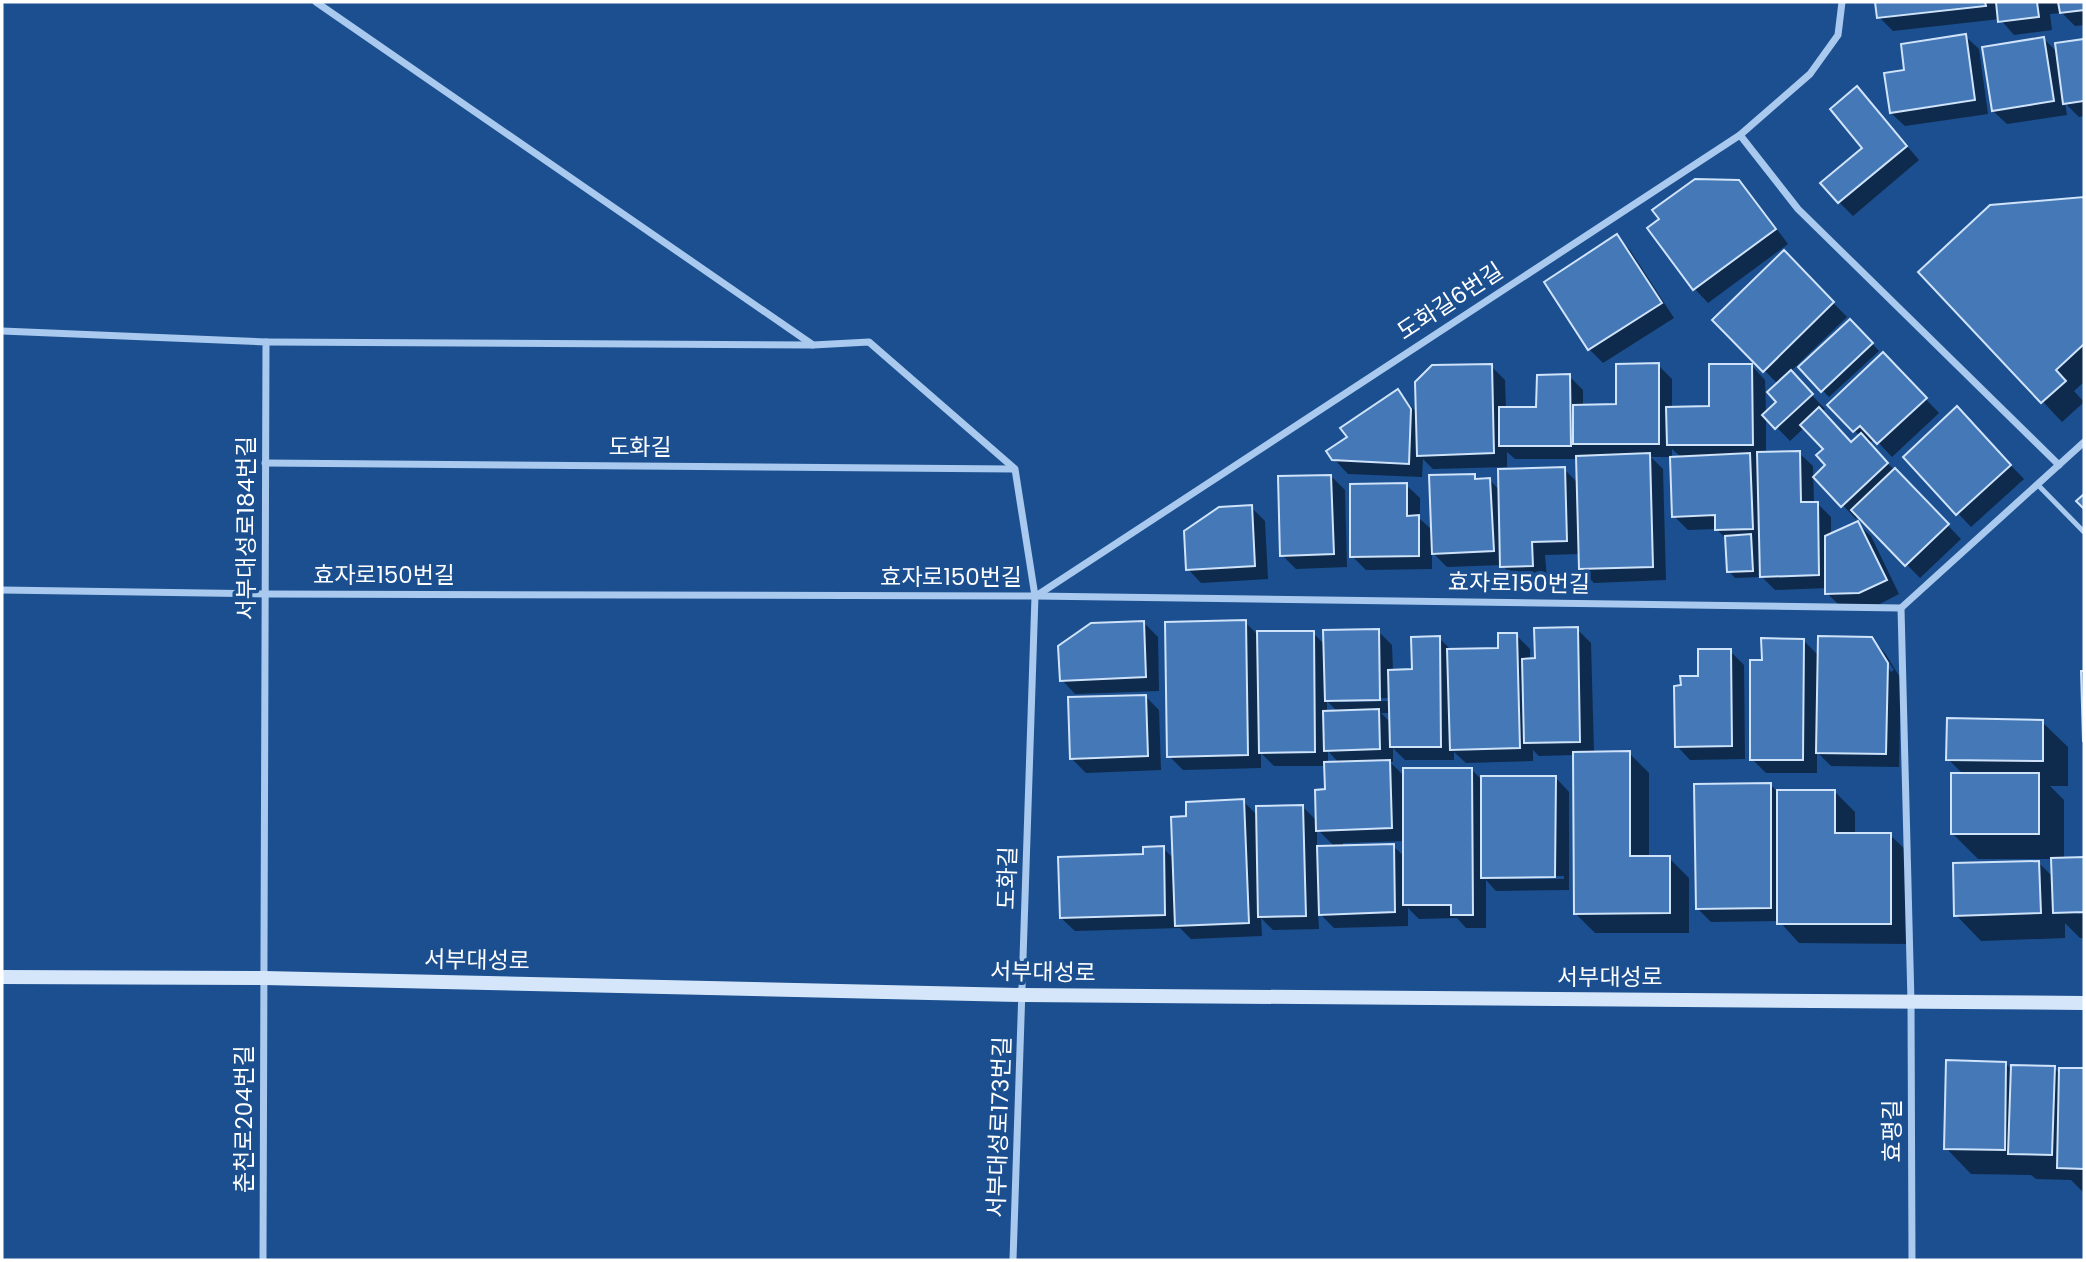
<svg xmlns="http://www.w3.org/2000/svg" width="2086" height="1262" font-family="Poppins,'Noto Sans KR',sans-serif">
	<style>
		.shadow { fill: #0007; fill-rule: evenodd }
		.building { fill: #4478b7; stroke: #cfe3fa; stroke-width: 2 }
		.lines { fill: none; stroke-linecap: round; stroke-linejoin: round }
		.lane { stroke: #a9c9ee; stroke-width: 5 }
		.street { stroke: #a9c9ee; stroke-width: 7 }
		.secondary { stroke: #d6e6fa; stroke-width: 14 }
		.labels { text-anchor: middle; dominant-baseline: central; stroke-width: 7; stroke-linejoin: round; paint-order: stroke }
		.street-label { font-size: 23px; fill: #fff; stroke: #1b4f8f }
	</style>
	<rect width="100%" height="100%" fill="#1b4f8f"/>
	<g class="shadow">
		<polygon points="1877,2 2084,2 2084,25 2075,26 2062,13 2050,14 2052,30 2014,35 2000,19 1893,31 1879,17"/>
		<polygon points="1965,36 1979,49 1988,114 1905,126 1891,113 1906,71"/>
		<polygon points="2044,39 2059,54 2057,45 2084,41 2084,116 2079,117 2065,103 2067,115 2007,124 1993,111"/>
		<polygon points="1857,88 1919,160 1853,216 1839,202 1865,148"/>
		<polygon points="1738,181 1752,196 1788,244 1708,303 1695,289 1649,228"/>
		<polygon points="2084,199 2084,382 2074,391 2084,402 2062,422 1921,272 1991,207"/>
		<polygon points="1617,237 1630,250 1674,318 1603,363 1589,349 1546,283"/>
		<path d="M1784,253L1847,317L1790,372L1825,409L1821,413L1852,444L1860,436L1830,405L1897,369L1939,413L1892,457L1874,438L1869,444L1961,539L1920,578L1859,516L1856,519L1816,477L1827,465L1825,449L1805,427L1790,441L1766,416V453H1799L1813,466L1814,504L1817,503L1831,517V535L1857,523L1871,536L1899,594L1874,607H1841L1827,593V588L1775,590L1758,573L1759,577L1735,578L1729,571L1727,539L1716,529L1688,530L1674,516L1672,457H1651L1663,469L1666,580L1594,583L1581,569L1580,554L1545,555L1547,579L1516,580L1502,565L1447,567L1432,552V569L1366,570L1352,556L1406,485L1420,498V519L1433,531L1474,475L1479,481L1490,480L1500,491L1564,469L1578,483V459H1515L1507,452V467L1433,469L1423,459L1422,477L1348,474L1334,459L1349,437L1398,391L1418,414L1491,366L1505,380L1506,409L1538,408L1569,376L1583,390V407L1618,406L1658,365L1672,379V408L1711,407L1752,366L1765,380L1766,414L1779,402L1778,384L1714,320ZM1672,449L1682,458L1672,459Z"/>
		<polygon points="1850,321 1879,351 1829,397 1800,367"/>
		<polygon points="1970,423 2024,479 1971,527 1905,457"/>
		<polygon points="1331,476 1345,490 1347,567 1296,569 1282,555"/>
		<polygon points="1251,507 1265,521 1268,579 1201,583 1188,569"/>
		<path d="M1245,622L1259,636L1313,633L1325,645L1378,631L1392,645L1393,671H1414L1439,638L1452,651L1500,650L1516,635L1530,649V660H1537L1577,629L1591,643L1594,753H1629L1649,773V858H1669L1689,878V933H1595L1575,913V755L1539,756L1533,750V761L1466,763L1454,752V760H1405L1393,748V762H1390L1405,777L1472,770L1483,781L1556,778L1569,792V890L1496,891L1486,880V928H1466L1457,918L1419,919L1408,908V926L1334,928L1318,912L1319,929L1273,930L1261,918L1262,936L1191,939L1180,928L1075,931L1061,918L1145,856L1163,848L1174,859L1188,818L1243,801L1257,815L1303,807L1318,822L1327,791L1326,766H1274L1261,753V768L1183,770L1169,756ZM1389,698V701L1338,702V699ZM1327,701L1339,713H1327ZM1381,713H1391V723ZM1328,751L1339,763H1328ZM1317,829L1335,847H1317ZM1405,841V857L1393,846L1343,847V843ZM1494,876H1564V879H1494Z"/>
		<polygon points="1144,623 1158,637 1159,691 1075,694 1062,680"/>
		<path d="M1871,638L1885,653L1901,679L1899,767L1831,766L1817,752V773H1766L1752,759L1764,662L1804,641L1819,656ZM1877,650H1881L1894,670L1891,672Z"/>
		<polygon points="1730,651 1744,665 1745,759 1690,760 1677,746 1700,678"/>
		<polygon points="1145,696 1159,710 1161,770 1086,773 1072,759"/>
		<polygon points="2042,722 2068,747 2068,786 2050,786 2064,800 2064,860 2084,859 2084,910 2077,910 2077,914 2084,914 2084,938 2080,938 2065,923 2065,938 1981,941 1956,915 2039,863 2054,878 2053,859 1978,859 1952,833 1964,775 1948,759"/>
		<polygon points="1770,784 1777,792 1834,791 1855,812 1855,835 1890,835 1911,855 1911,944 1799,943 1779,921 1711,922 1697,908"/>
		<polygon points="2005,1063 2013,1071 2054,1068 2061,1075 2061,1070 2084,1070 2084,1193 2071,1180 2036,1179 2031,1175 1971,1174 1946,1148"/>
	</g>
	<g class="building">
		<polygon points="1875,2 1985,2 1986,6 1877,18"/>
		<polygon points="1996,2 2037,2 2039,17 1998,22"/>
		<polygon points="2058,2 2084,2 2084,10 2060,13"/>
		<polygon points="1966,34 1975,100 1890,113 1884,73 1904,70 1901,44"/>
		<polygon points="2044,37 2054,101 1992,111 1982,47"/>
		<polygon points="2084,39 2084,101 2063,104 2055,43"/>
		<polygon points="1857,86 1907,146 1838,203 1820,183 1862,148 1830,109"/>
		<polygon points="1695,179 1739,180 1776,229 1693,290 1647,228 1659,219 1652,210"/>
		<polygon points="2084,197 2084,344 2056,370 2066,381 2041,403 1918,272 1990,205"/>
		<polygon points="1617,234 1662,303 1588,350 1544,282"/>
		<polygon points="1784,250 1834,302 1763,372 1712,320"/>
		<polygon points="1850,319 1873,343 1821,392 1798,367"/>
		<polygon points="1883,352 1927,398 1877,444 1860,426 1853,432 1827,405"/>
		<polygon points="1659,363 1659,444 1573,444 1573,405 1616,404 1616,364"/>
		<polygon points="1492,364 1494,453 1417,456 1415,382 1432,365"/>
		<polygon points="1709,364 1752,364 1753,445 1667,445 1666,407 1709,406"/>
		<polygon points="1791,370 1813,394 1775,429 1762,415 1776,402 1767,392"/>
		<polygon points="1570,374 1571,446 1499,446 1499,407 1536,407 1537,375"/>
		<polygon points="1398,389 1411,409 1409,464 1332,460 1326,451 1347,437 1340,428"/>
		<polygon points="1957,406 2011,465 1956,515 1903,457"/>
		<polygon points="1819,407 1851,442 1861,433 1888,463 1841,507 1813,477 1825,465 1816,455 1823,449 1800,425"/>
		<polygon points="1800,451 1801,502 1818,502 1819,575 1760,577 1757,452"/>
		<polygon points="1650,453 1653,567 1579,569 1576,456"/>
		<polygon points="1750,453 1753,529 1715,530 1715,515 1672,517 1670,457"/>
		<polygon points="1565,467 1567,541 1532,542 1533,566 1500,567 1498,469"/>
		<polygon points="1895,468 1949,524 1905,566 1851,510"/>
		<polygon points="1475,474 1475,479 1490,478 1494,551 1432,554 1429,475"/>
		<polygon points="1331,475 1334,554 1280,556 1278,476"/>
		<polygon points="1407,483 1407,516 1419,515 1419,556 1350,557 1350,484"/>
		<polygon points="2084,494 2084,509 2076,501"/>
		<polygon points="1252,505 1255,566 1186,570 1184,531 1219,507"/>
		<polygon points="1858,521 1887,580 1859,593 1825,594 1825,536"/>
		<polygon points="1751,534 1753,571 1727,572 1725,536"/>
		<polygon points="1246,620 1248,755 1167,757 1165,622"/>
		<polygon points="1144,621 1146,677 1060,681 1058,646 1091,623"/>
		<polygon points="1578,627 1580,742 1524,743 1522,659 1535,658 1534,628"/>
		<polygon points="1379,629 1380,700 1325,701 1323,630"/>
		<polygon points="1257,631 1314,631 1315,752 1259,753"/>
		<polygon points="1498,633 1517,633 1520,748 1450,750 1447,649 1498,648"/>
		<polygon points="1440,636 1441,747 1390,747 1388,670 1412,669 1411,637"/>
		<polygon points="1818,636 1872,637 1888,663 1886,754 1816,753"/>
		<polygon points="1761,638 1804,639 1803,760 1750,760 1750,660 1762,660"/>
		<polygon points="1698,649 1731,649 1732,746 1675,747 1674,686 1681,685 1680,676 1698,676"/>
		<polygon points="2081,671 2084,671 2084,741 2083,741"/>
		<polygon points="1146,695 1148,756 1070,759 1068,697"/>
		<polygon points="1379,709 1380,749 1324,751 1323,711"/>
		<polygon points="1947,718 2043,720 2043,761 1946,760"/>
		<polygon points="1630,751 1630,856 1670,856 1670,913 1574,914 1573,752"/>
		<polygon points="1390,760 1392,828 1316,831 1315,790 1325,789 1324,762"/>
		<polygon points="1403,768 1472,768 1473,915 1451,915 1451,905 1403,905"/>
		<rect x="1951" y="773" width="88" height="61"/>
		<polygon points="1481,776 1556,776 1555,877 1481,878"/>
		<polygon points="1771,783 1771,908 1696,909 1694,784"/>
		<polygon points="1777,790 1835,790 1835,833 1891,833 1891,924 1777,924"/>
		<polygon points="1244,799 1249,923 1175,926 1171,817 1186,816 1186,802"/>
		<polygon points="1303,805 1306,916 1258,917 1256,806"/>
		<polygon points="1394,844 1395,912 1319,915 1317,846"/>
		<polygon points="1164,846 1165,915 1060,918 1058,857 1143,854 1143,847"/>
		<polygon points="2084,857 2084,912 2053,913 2051,858"/>
		<polygon points="2039,861 2041,913 1954,916 1953,863"/>
		<polygon points="1946,1060 2006,1062 2005,1150 1944,1149"/>
		<polygon points="2011,1065 2055,1066 2052,1155 2008,1154"/>
		<polygon points="2059,1068 2084,1068 2084,1169 2057,1168"/>
	</g>
	<g class="lines">
		<polyline class="lane" points="2038,485 2084,532"/>
		<g class="street">
			<polyline points="316,2 813,345 869,342 1015,469 1035,596 1013,1260"/>
			<polyline points="1740,135 1798,209 2059,465"/>
			<polyline points="2,331 266,342 263,1260"/>
			<polyline points="266,342 812,345"/>
			<polyline points="265,463 1014,469"/>
			<polyline points="2,590 265,594 1035,596 1901,608 2084,442"/>
			<polyline points="1036,596 1740,135 1810,74 1838,35 1842,2"/>
			<polyline points="1901,608 1911,1002 1912,1260"/>
		</g>
		<polyline class="secondary" points="2,977 264,978 1023,995 2084,1003"/>
	</g>
	<g class="labels">
		<g class="street-label">
			<text transform="translate(1450 301) rotate(-33)">도화길6번길</text>
			<text x="640" y="447">도화길</text>
			<text transform="translate(246 528) rotate(-90)">서부대성로184번길</text>
			<text x="384" y="575">효자로150번길</text>
			<text x="951" y="577">효자로150번길</text>
			<text transform="translate(1519 583) rotate(1)">효자로150번길</text>
			<text transform="translate(1007 878) rotate(-88)">도화길</text>
			<text transform="translate(477 960) rotate(1)">서부대성로</text>
			<text transform="translate(1043 972) rotate(1)">서부대성로</text>
			<text x="1610" y="977">서부대성로</text>
			<text transform="translate(244 1119) rotate(-90)">춘천로204번길</text>
			<text transform="translate(999 1127) rotate(-88)">서부대성로173번길</text>
			<text transform="translate(1892 1131) rotate(-90)">효평길</text>
		</g>
	</g>
	<rect width="2086" height="1262" fill="none" stroke="#ffffff" stroke-width="7"/>
</svg>
